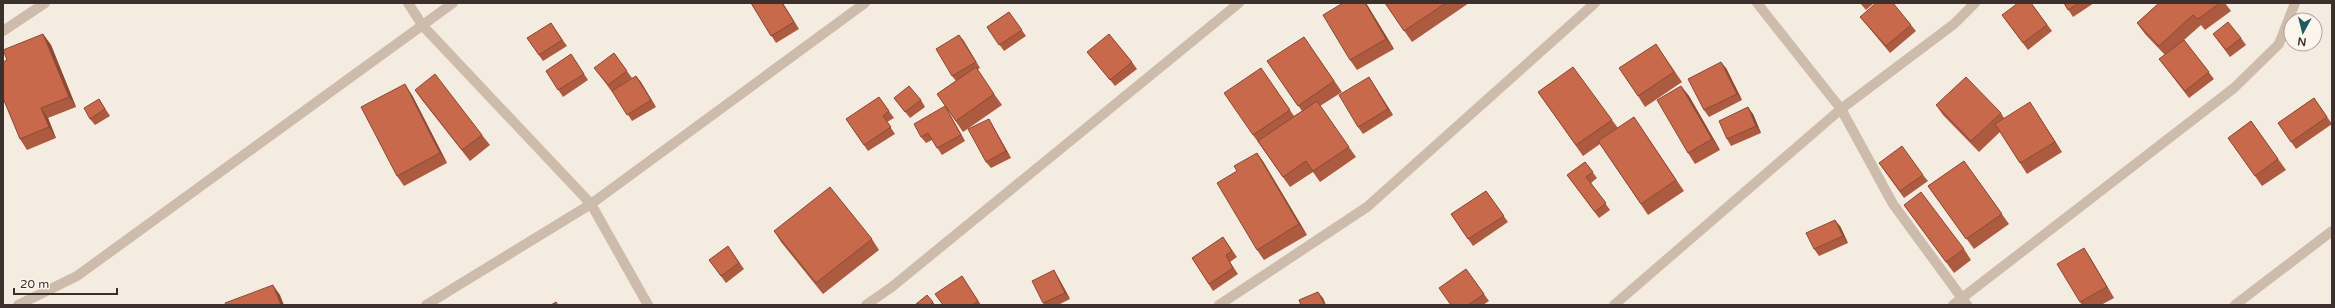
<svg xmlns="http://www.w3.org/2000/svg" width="2335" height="308" font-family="'Varela Round',sans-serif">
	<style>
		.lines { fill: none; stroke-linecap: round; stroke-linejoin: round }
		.minor { stroke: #cdbbac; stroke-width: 10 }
		.wall { fill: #ac5a40 }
		.shaded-wall { fill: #8c4a34 }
		.building { fill: #c8694b; stroke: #8c4a34 }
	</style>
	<rect width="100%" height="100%" fill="#f4ebe1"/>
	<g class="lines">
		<g class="minor">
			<polyline points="408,3 423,26 591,204 648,305"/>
			<polyline points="1757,3 1841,109 1893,204 1967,305"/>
			<polyline points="3,31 45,3"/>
			<polyline points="18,305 77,276 453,3"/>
			<polyline points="426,305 591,204 865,3"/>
			<polyline points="866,305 893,286 1239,3"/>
			<polyline points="1219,305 1367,207 1595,3"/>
			<polyline points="1614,305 1841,109 1954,24 1975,3"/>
			<polyline points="1953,305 2234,88 2279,44 2295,3"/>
			<polyline points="2235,305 2332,231"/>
		</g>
	</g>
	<g class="wall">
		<polygon points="751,3 783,3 799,29 776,43"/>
		<polygon points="1366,3 1394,49 1357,70 1350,60"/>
		<polygon points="1385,3 1469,3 1412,42"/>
		<polygon points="1860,3 1874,3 1866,10"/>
		<polygon points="2031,3 2052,31 2028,50 2002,15"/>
		<polygon points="2064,3 2094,3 2073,17"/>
		<polygon points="2159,3 2225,3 2231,11 2205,30 2201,25 2184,40 2214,79 2189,98 2159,59 2165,55 2145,34 2137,23"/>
		<polygon points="1009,12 1026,36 1004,51 987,27"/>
		<polygon points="1860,17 1911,25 1916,31 1890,53"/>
		<polygon points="551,23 567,46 543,61 527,38"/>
		<polygon points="43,34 51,45 76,107 48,118 56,138 27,150 20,139 7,60"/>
		<polygon points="2213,34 2241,38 2246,45 2230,57"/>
		<polygon points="959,35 980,68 977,70 1002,105 963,132 937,94 956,81 952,76"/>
		<polygon points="1304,37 1342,92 1320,106 1356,157 1320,182 1313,172 1290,187 1253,135 1261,68 1294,116 1302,111 1267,61"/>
		<polygon points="1656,44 1682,82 1645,107 1638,96"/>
		<polygon points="1087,52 1132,62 1137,69 1115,86 1092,58"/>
		<polygon points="614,53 632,78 624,83 636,76 656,107 632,121 613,92 612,92 599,74"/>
		<polygon points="571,54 588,80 563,97 546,71"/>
		<polygon points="1726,68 1742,100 1709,117 1704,110"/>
		<polygon points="1369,77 1393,115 1363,134 1358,127"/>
		<polygon points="1681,86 1689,96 1720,150 1695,164 1688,153"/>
		<polygon points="415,90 482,135 490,145 470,161 422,100"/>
		<polygon points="1538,92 1612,120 1618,128 1634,117 1684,191 1648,215 1600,144 1583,156"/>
		<polygon points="412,95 447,163 404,186 397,176"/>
		<polygon points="879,97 894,118 887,122 895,134 868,151 846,119"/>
		<polygon points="894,98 921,100 925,107 910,118"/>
		<polygon points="2314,98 2332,124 2296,149 2278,123"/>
		<polygon points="99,99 110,116 95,125 90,119"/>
		<polygon points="1936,105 2001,113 2004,118 2037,113 2062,152 2027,174 2000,132 1979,152 1943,115"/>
		<polygon points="949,113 965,141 942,155 932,140 926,143 921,137"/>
		<polygon points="1753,114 1761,133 1731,146 1727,139"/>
		<polygon points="989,119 993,126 1011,158 991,168 986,162"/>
		<polygon points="2251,121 2286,170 2262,186 2228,138"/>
		<polygon points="1257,153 1264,163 1307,235 1264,260 1257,250"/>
		<polygon points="1964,161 2009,224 1974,249 1928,186"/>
		<polygon points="1585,162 1597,178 1591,183 1610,210 1599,218 1567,175"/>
		<polygon points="1884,170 1923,175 1928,181 1904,198"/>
		<polygon points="1486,191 1508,222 1473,246 1451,214"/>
		<polygon points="1904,205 1964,249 1971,260 1954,273"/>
		<polygon points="1840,226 1848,243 1819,256 1814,249"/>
		<polygon points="774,231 872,239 879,250 823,294 781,242"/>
		<polygon points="1223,237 1237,257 1230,262 1238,274 1213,291 1192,258"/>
		<polygon points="728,246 744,269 726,283 709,260"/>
		<polygon points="2084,248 2091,259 2114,298 2101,305 2082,305 2080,302"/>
		<polygon points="1466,269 1489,301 1483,305 1451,305"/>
		<polygon points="962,276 981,305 943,305"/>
		<polygon points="1058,277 1070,299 1058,305 1045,305 1043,303"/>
		<polygon points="933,302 935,305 916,305"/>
	</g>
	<g class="shaded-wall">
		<polygon points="1365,3 1366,3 1394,49 1386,39"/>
		<polygon points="43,34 51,45 76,107 69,97"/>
		<polygon points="959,35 964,41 980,68 976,62"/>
		<polygon points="1721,62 1726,68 1742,100 1737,94"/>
		<polygon points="636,76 641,82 656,107 651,100"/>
		<polygon points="1369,77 1373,83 1393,115 1388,109"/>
		<polygon points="405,84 412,95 447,163 440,153"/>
		<polygon points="1681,86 1689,96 1720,150 1712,139"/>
		<polygon points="2030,102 2037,113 2062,152 2055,142"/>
		<polygon points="945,106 965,141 961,135"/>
		<polygon points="1748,107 1753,114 1761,133 1756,126"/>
		<polygon points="41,108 48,118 56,138 49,127"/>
		<polygon points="989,119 993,126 1011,158 1006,151"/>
		<polygon points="1257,153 1264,163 1307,235 1299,224"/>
		<polygon points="1835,220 1840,226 1848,243 1843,236"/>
		<polygon points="2084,248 2091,259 2114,298 2107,287"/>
		<polygon points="1054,270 1058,277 1070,299 1065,293"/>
		<polygon points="273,285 280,295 284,305 281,305"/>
		<polygon points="1318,292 1323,298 1326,305 1325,305"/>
	</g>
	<g class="building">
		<polygon points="751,3 782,3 794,22 771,36"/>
		<polygon points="1343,3 1365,3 1386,39 1350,60 1323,15"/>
		<polygon points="1385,3 1446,3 1404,31"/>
		<polygon points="1876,3 1893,3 1911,25 1886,46 1860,17"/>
		<polygon points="2018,3 2031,3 2047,25 2023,43 2002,15"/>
		<polygon points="2064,3 2079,3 2068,10"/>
		<polygon points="2159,3 2220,3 2198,19 2193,15 2159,46 2137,23"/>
		<polygon points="1009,12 1022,30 999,45 987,27"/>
		<polygon points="2228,22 2241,38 2226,50 2213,34"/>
		<polygon points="551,23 562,40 539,55 527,38"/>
		<polygon points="43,34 69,97 41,108 49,127 20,139 3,98 3,62 7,60 3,50"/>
		<polygon points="1109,34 1132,62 1110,80 1087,52"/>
		<polygon points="959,35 976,62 952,76 936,49"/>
		<polygon points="1304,37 1334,81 1298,106 1267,61"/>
		<polygon points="2184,40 2209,72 2185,91 2159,59"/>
		<polygon points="1656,44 1674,72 1638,96 1619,68"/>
		<polygon points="614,53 627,71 608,85 594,68"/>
		<polygon points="571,54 584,74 558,90 546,71"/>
		<polygon points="1721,62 1737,94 1704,110 1688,79"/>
		<polygon points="976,67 994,94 956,121 937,94"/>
		<polygon points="1573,67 1612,120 1576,145 1538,92"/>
		<polygon points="1261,68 1290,110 1253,135 1224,93"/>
		<polygon points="435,74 482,135 462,150 415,90"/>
		<polygon points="636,76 651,100 627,115 612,91"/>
		<polygon points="1369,77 1388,109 1358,127 1339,95"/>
		<polygon points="1966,77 2001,113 1971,141 1936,105"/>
		<polygon points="405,84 440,153 397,176 361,107"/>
		<polygon points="909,86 921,100 905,112 894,98"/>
		<polygon points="1681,86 1712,139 1688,153 1657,100"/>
		<polygon points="879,97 889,111 883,116 891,127 864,145 846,119"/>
		<polygon points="2314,98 2327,117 2291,142 2278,123"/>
		<polygon points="99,99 105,109 90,119 84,108"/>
		<polygon points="1317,101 1349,147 1313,171 1306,161 1283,177 1258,141"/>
		<polygon points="2030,102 2055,142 2020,163 1995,124"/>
		<polygon points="945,106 961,135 937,148 928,133 921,137 914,124"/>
		<polygon points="1748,107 1756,126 1727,139 1719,121"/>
		<polygon points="1634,117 1676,180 1641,204 1598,141"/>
		<polygon points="989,119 1006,151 986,162 968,129"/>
		<polygon points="2251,121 2278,159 2255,176 2228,138"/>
		<polygon points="1902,146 1923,175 1900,191 1879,163"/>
		<polygon points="1257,153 1299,224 1257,250 1217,183 1237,171 1234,166"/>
		<polygon points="1964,161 2002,214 1966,239 1928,186"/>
		<polygon points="1585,162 1593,172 1586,177 1606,203 1595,212 1567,175"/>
		<polygon points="830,187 872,239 816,283 774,231"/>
		<polygon points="1486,191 1504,216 1468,239 1451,214"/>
		<polygon points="1921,192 1964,249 1946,262 1904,205"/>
		<polygon points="1835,220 1843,236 1814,249 1806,233"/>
		<polygon points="1223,237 1232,251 1226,255 1233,268 1209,284 1192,258"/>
		<polygon points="728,246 739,263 721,276 709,260"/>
		<polygon points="2084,248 2107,287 2080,302 2057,264"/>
		<polygon points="1466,269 1484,294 1468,305 1451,305 1439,288"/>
		<polygon points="1054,270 1065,293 1043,303 1032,281"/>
		<polygon points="962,276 978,301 973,305 943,305 935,294"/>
		<polygon points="273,285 281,305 226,305 225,303"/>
		<polygon points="1318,292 1325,305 1301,305 1299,300"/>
		<polygon points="927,295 933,302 930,305 916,304"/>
		<polygon points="556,302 558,305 551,305"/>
	</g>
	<rect width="2335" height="308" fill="none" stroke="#3b302b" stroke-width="8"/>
	<g transform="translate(2303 32) rotate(187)"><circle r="19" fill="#fbf5ee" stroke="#aea6a0"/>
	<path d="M0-3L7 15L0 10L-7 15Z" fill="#1f5a5e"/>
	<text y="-6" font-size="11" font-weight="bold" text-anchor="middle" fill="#3b302b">N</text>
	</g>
	<path d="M14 288v6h103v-6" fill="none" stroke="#3b302b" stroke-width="2"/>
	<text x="20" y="288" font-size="12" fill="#3b302b" stroke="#fbf5ee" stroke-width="3" paint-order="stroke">20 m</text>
</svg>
